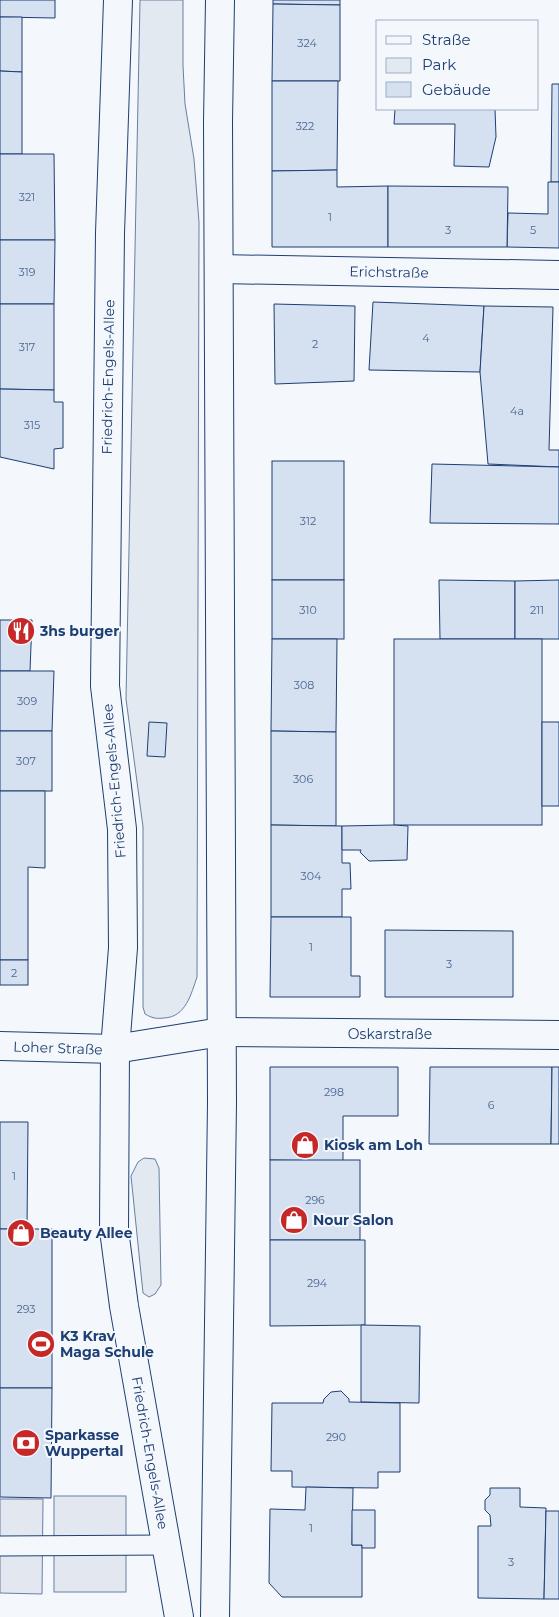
<svg xmlns="http://www.w3.org/2000/svg" width="559" height="1617" font-family="Montserrat,sans-serif">
	<style>
		.green { fill: #e3e9f0; stroke: #687fa3 }
		.parking { fill: #e3e8f0; stroke: #687fa3 }
		.building { fill: #d5e0f0; stroke: #1d3f73 }
		.lines { fill: none; stroke-linecap: round; stroke-linejoin: round }
		.service-casing { stroke: #1d3f73; stroke-width: 21 }
		.minor-casing { stroke: #1d3f73; stroke-width: 30 }
		.secondary-casing { stroke: #1d3f73; stroke-width: 30 }
		.primary-casing { stroke: #1d3f73; stroke-width: 30 }
		.service { stroke: #f4f7fb; stroke-width: 19 }
		.minor { stroke: #f4f7fb; stroke-width: 28 }
		.secondary { stroke: #f4f7fb; stroke-width: 28 }
		.primary { stroke: #f4f7fb; stroke-width: 28 }
		.labels { text-anchor: middle; dominant-baseline: central; stroke-width: 4; stroke-linejoin: round; paint-order: stroke }
		.number-label { font-size: 11px; fill: #4b6792 }
		.street-label { font-size: 14px; fill: #1d3f73; stroke: #f4f7fb }
		.poi-label { font-size: 14px; font-weight: bold; fill: #1d3f73; stroke: #f4f7fb; text-anchor: start }
	</style>
	<rect width="100%" height="100%" fill="#f4f7fb"/>
	<g class="green">
		<path d="M140,0H183V66L185,104L194,159L199,222L197,977C191,994 186,1017 164,1018C156,1019 152,1018 145,1014L143,1007V827L126,699Z"/>
		<polygon points="144,1158 155,1159 159,1168 161,1285 155,1294 149,1297 143,1293 131,1176 138,1162"/>
	</g>
	<g class="parking">
		<rect x="54" y="1496" width="72" height="96"/>
		<polygon points="0,1499 43,1499 42,1594 0,1593"/>
	</g>
	<g class="building">
		<polygon points="0,0 55,0 55,18 0,17"/>
		<polygon points="273,0 340,0 340,5 273,4"/>
		<polygon points="273,4 340,5 340,81 272,81"/>
		<polygon points="0,17 22,17 22,72 0,71"/>
		<polygon points="0,71 22,72 22,154 0,154"/>
		<polygon points="272,81 338,81 337,170 272,171"/>
		<polygon points="552,84 559,84 559,182 551,182"/>
		<polygon points="395,109 495,109 496,137 489,167 454,166 455,124 394,124"/>
		<polygon points="0,154 54,154 55,240 0,240"/>
		<polygon points="337,170 337,187 388,186 388,247 272,247 272,171"/>
		<polygon points="548,182 559,182 559,248 507,247 508,213 548,214"/>
		<polygon points="388,186 508,187 507,247 388,247"/>
		<polygon points="0,240 55,240 54,304 0,304"/>
		<polygon points="373,302 484,306 480,372 369,370"/>
		<polygon points="0,304 54,304 54,390 0,389"/>
		<polygon points="274,304 355,306 354,381 275,384"/>
		<polygon points="484,306 553,307 549,450 559,450 559,467 488,464 480,372"/>
		<polygon points="0,389 54,390 54,402 63,402 63,448 54,449 54,469 0,457"/>
		<rect x="272" y="461" width="72" height="119"/>
		<polygon points="432,464 559,467 559,524 430,523"/>
		<rect x="272" y="580" width="72" height="59"/>
		<polygon points="439,580 515,581 515,639 440,639"/>
		<polygon points="559,580 559,639 515,639 515,581"/>
		<polygon points="0,620 32,620 30,671 0,671"/>
		<polygon points="272,639 337,639 336,732 271,731"/>
		<rect x="394" y="639" width="148" height="186"/>
		<polygon points="0,671 54,671 52,731 0,731"/>
		<polygon points="149,722 167,723 165,757 147,756"/>
		<rect x="542" y="722" width="17" height="84"/>
		<rect x="0" y="731" width="52" height="60"/>
		<polygon points="271,731 336,732 336,826 271,825"/>
		<polygon points="0,791 45,791 45,868 28,867 28,960 0,960"/>
		<polygon points="271,825 342,826 342,863 350,863 351,889 342,889 342,917 271,917"/>
		<polygon points="394,825 408,826 407,860 369,861 360,852 361,850 342,850 342,826"/>
		<polygon points="271,917 351,917 351,976 360,976 360,997 270,997"/>
		<polygon points="385,930 513,931 513,997 385,997"/>
		<rect x="0" y="960" width="28" height="25"/>
		<polygon points="270,1067 398,1067 398,1116 343,1116 343,1161 270,1160"/>
		<polygon points="430,1067 552,1067 551,1144 429,1144"/>
		<polygon points="552,1067 559,1067 559,1144 551,1144"/>
		<polygon points="0,1122 28,1122 27,1229 0,1229"/>
		<rect x="270" y="1160" width="90" height="80"/>
		<rect x="0" y="1229" width="52" height="159"/>
		<polygon points="270,1240 365,1240 365,1325 270,1326"/>
		<polygon points="361,1325 420,1326 419,1403 361,1402"/>
		<polygon points="0,1388 52,1388 51,1498 0,1497"/>
		<polygon points="341,1391 349,1399 349,1402 400,1403 400,1472 378,1472 378,1488 292,1487 292,1471 271,1471 272,1403 323,1403 324,1399 331,1392"/>
		<polygon points="306,1487 353,1488 352,1545 362,1545 362,1597 282,1597 269,1583 270,1509 305,1510"/>
		<polygon points="490,1488 520,1488 520,1507 546,1508 544,1599 478,1598 478,1526 491,1526 490,1515 485,1510 485,1500 490,1495"/>
		<polygon points="352,1510 375,1510 375,1548 362,1548 362,1545 352,1545"/>
		<polygon points="546,1511 559,1511 559,1599 544,1599"/>
	</g>
	<g class="lines">
		<defs>
			<polyline id="service" points="0,1546 166,1545"/>
			<g id="minor">
				<polyline points="220,269 559,275"/>
				<polyline points="221,1032 559,1035"/>
			</g>
			<polyline id="secondary" points="0,1046 115,1049 221,1032"/>
			<g id="primary">
				<polyline points="118,0 110,233 105,686 122,829 123,948 115,1049 114,1230 124,1306 179,1617"/>
				<polyline points="215,1617 222,1103 218,122 220,0"/>
			</g>
		</defs>
		<use href="#service" class="service-casing"/>
		<use href="#minor" class="minor-casing"/>
		<use href="#secondary" class="secondary-casing"/>
		<use href="#primary" class="primary-casing"/>
		<use href="#service" class="service"/>
		<use href="#minor" class="minor"/>
		<use href="#secondary" class="secondary"/>
		<use href="#primary" class="primary"/>
	</g>
	<defs>
		<symbol id="restaurant-disc" viewBox="-11 -11 22 22"><circle r="9.5" fill="#c62828" stroke="#f4f7fb"/><path d="M-5-6h1v4h1v-4h1v4h1v-4h1v5L-1.5 .5V6h-2V.5L-5-1ZM5-6V6H3V1.5H1.5Q1.5-4 5-6Z" fill="#fff"/></symbol>
		<symbol id="shop-disc" viewBox="-11 -11 22 22"><circle r="9.5" fill="#c62828" stroke="#f4f7fb"/><path d="M-5-2.5h2.3a2.7 3.5 0 0 1 5.4 0H5L5.5 6h-11ZM-1.5-2.5h3a1.5 2.3 0 0 0-3 0Z" fill="#fff"/></symbol>
		<symbol id="stadium-disc" viewBox="-11 -11 22 22"><circle r="9.5" fill="#c62828" stroke="#f4f7fb"/><path d="M0-5a6.5 5 0 1 0 0 10a6.5 5 0 1 0 0-10ZM-3.5-1.8h7v3.6h-7Z" fill="#fff"/></symbol>
		<symbol id="bank-disc" viewBox="-11 -11 22 22"><circle r="9.5" fill="#c62828" stroke="#f4f7fb"/><path d="M-6-4H6V4H-6ZM0-2.3a2.3 2.3 0 1 0 0 4.6a2.3 2.3 0 1 0 0-4.6Z" fill="#fff"/></symbol>
	</defs>
	<g fill-rule="evenodd">
		<use href="#restaurant-disc" x="5" y="615" width="32" height="32"/>
		<use href="#shop-disc" x="289" y="1129" width="32" height="32"/>
		<use href="#shop-disc" x="278" y="1204" width="32" height="32"/>
		<use href="#shop-disc" x="5" y="1217" width="32" height="32"/>
		<use href="#stadium-disc" x="25" y="1328" width="32" height="32"/>
		<use href="#bank-disc" x="10" y="1427" width="32" height="32"/>
	</g>
	<g class="labels">
		<g class="number-label">
			<text x="307" y="43">324</text>
			<text x="305" y="126">322</text>
			<text x="27" y="197">321</text>
			<text x="330" y="217">1</text>
			<text x="448" y="230">3</text>
			<text x="533" y="230">5</text>
			<text x="27" y="272">319</text>
			<text x="426" y="338">4</text>
			<text x="315" y="344">2</text>
			<text x="27" y="347">317</text>
			<text x="517" y="411">4a</text>
			<text x="32" y="425">315</text>
			<text x="308" y="521">312</text>
			<text x="308" y="610">310</text>
			<text x="537" y="610">211</text>
			<text x="304" y="685">308</text>
			<text x="27" y="701">309</text>
			<text x="26" y="761">307</text>
			<text x="303" y="779">306</text>
			<text x="311" y="876">304</text>
			<text x="311" y="947">1</text>
			<text x="449" y="964">3</text>
			<text x="14" y="973">2</text>
			<text x="334" y="1092">298</text>
			<text x="491" y="1105">6</text>
			<text x="14" y="1176">1</text>
			<text x="315" y="1200">296</text>
			<text x="317" y="1283">294</text>
			<text x="26" y="1309">293</text>
			<text x="336" y="1437">290</text>
			<text x="311" y="1528">1</text>
			<text x="511" y="1562">3</text>
		</g>
		<g class="street-label">
			<text transform="translate(389 272) rotate(1)">Erichstraße</text>
			<text transform="translate(108 377) rotate(-89)">Friedrich-Engels-Allee</text>
			<text transform="translate(114 781) rotate(-95)">Friedrich-Engels-Allee</text>
			<text x="390" y="1034">Oskarstraße</text>
			<text transform="translate(58 1048) rotate(2)">Loher Straße</text>
			<text transform="translate(150 1453) rotate(80)">Friedrich-Engels-Allee</text>
		</g>
		<g class="poi-label">
			<text x="40" y="631">3hs burger</text>
			<text x="324" y="1145">Kiosk am Loh</text>
			<text x="313" y="1220">Nour Salon</text>
			<text x="40" y="1233">Beauty Allee</text>
			<text x="60" y="1336">K3 Krav<tspan x="60" dy="16">Maga Schule</tspan></text>
			<text x="45" y="1435">Sparkasse<tspan x="45" dy="16">Wuppertal</tspan></text>
		</g>
	</g>
	<rect x="376" y="20" width="162" height="90" fill="#f4f7fb" stroke="#9eadc5"/>
	<rect x="386" y="36" width="25" height="8" fill="#f4f7fb" stroke="#9eadc5"/>
	<text x="422" y="45" font-size="15" fill="#1d3f73">Straße</text>
	<rect x="386" y="58" width="25" height="15" fill="#e3e9f0" stroke="#9eadc5"/>
	<text x="422" y="70" font-size="15" fill="#1d3f73">Park</text>
	<rect x="386" y="82" width="25" height="15" fill="#d5e0f0" stroke="#9eadc5"/>
	<text x="422" y="95" font-size="15" fill="#1d3f73">Gebäude</text>
</svg>
